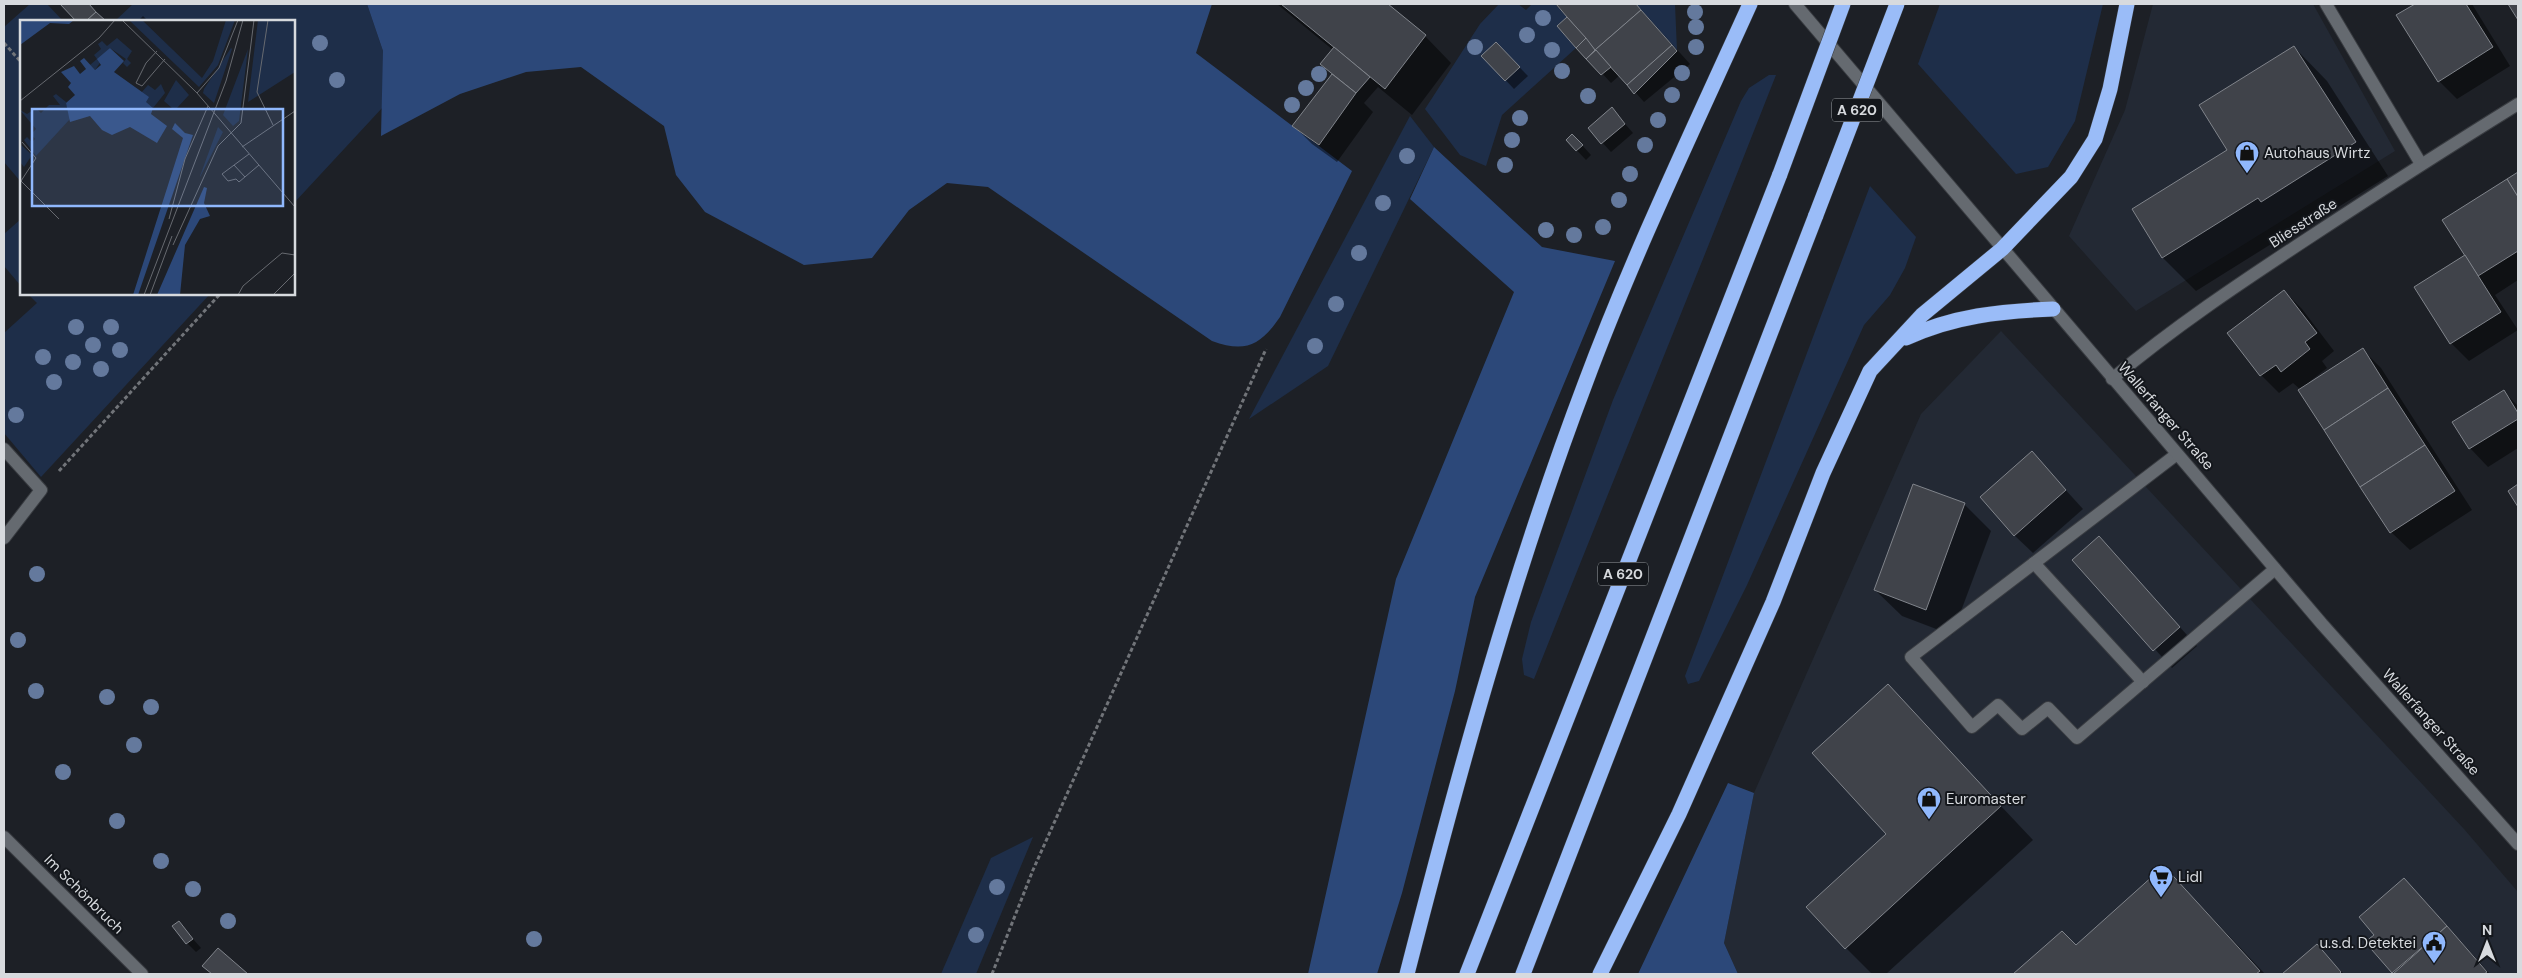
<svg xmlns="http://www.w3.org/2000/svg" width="2522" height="978" font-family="'DM Sans',sans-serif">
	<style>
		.built { fill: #232934 }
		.green { fill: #1e2e49 }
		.forest { fill: #2c4879 }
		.shadow { fill: #0007 }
		.building { fill: #40434a; stroke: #80848b }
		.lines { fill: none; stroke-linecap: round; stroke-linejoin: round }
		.service-casing { stroke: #393c41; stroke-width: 14 }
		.minor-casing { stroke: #393c41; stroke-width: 14 }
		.secondary-casing { stroke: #393c41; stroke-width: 14 }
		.motorway-casing { stroke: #393c41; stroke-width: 16 }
		.path { stroke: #717479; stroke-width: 3; stroke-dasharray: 4 2.5; stroke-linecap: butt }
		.service { stroke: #656a70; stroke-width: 12 }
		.minor { stroke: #656a70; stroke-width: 12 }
		.secondary { stroke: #656a70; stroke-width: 12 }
		.motorway { stroke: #9abcf8; stroke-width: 15 }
		.motorway-bridge-casing { stroke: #393c41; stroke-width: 16; stroke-linecap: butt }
		.motorway-bridge { stroke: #9abcf8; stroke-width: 15 }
		.tree { fill: #64799d }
		.labels { text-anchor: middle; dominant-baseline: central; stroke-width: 4; stroke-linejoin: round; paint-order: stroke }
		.shield { fill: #14171c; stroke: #9ca0a4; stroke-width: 1 }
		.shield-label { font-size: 14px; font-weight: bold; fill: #d7dade }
		.poi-label { font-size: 15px; fill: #d7dade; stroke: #14171c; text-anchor: start }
		.street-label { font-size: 15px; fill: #d7dade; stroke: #14171c }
		.inset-road { fill: none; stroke: #676a70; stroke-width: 1 }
		.view { fill: #90b8fd; fill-opacity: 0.15; stroke: #90b8fd; stroke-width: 2.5 }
		.inset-edge { fill: none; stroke: #d7dade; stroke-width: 2.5 }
	</style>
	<rect width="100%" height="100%" fill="#1d2026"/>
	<g class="built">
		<polygon points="2153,4 2313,4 2395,151 2136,311 2069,236 2125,110"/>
		<polygon points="2001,331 2464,829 2518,892 2518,974 1738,974 1724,943 1754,793 1921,414"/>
	</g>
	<g class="green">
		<polygon points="30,4 47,4 63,21 21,21 21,182 4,162 4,27"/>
		<polygon points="133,4 367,4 383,51 383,107 294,203 294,21 115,21"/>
		<polygon points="1499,4 1518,4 1526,10 1532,4 1555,4 1567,17 1557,26 1576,48 1502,115 1486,166 1460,155 1425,109 1480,24"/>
		<polygon points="1636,4 1675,4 1677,51 1641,10"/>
		<polygon points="1940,4 2103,4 2075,121 2048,167 2016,174 1918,64"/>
		<path d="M1769,75H1776C1697,277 1614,477 1534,679L1524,675L1522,659L1531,622L1613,400L1741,101L1749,88Z"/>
		<polygon points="1410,116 1434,147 1328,366 1249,419"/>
		<polygon points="1870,186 1916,237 1905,268 1890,295 1864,325 1747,585 1699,681 1688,684 1685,676"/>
		<polygon points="21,219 21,286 4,266 4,234"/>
		<polygon points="28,294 210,294 41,477 4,433 4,333 37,303"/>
		<polygon points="1033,837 976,974 941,974 991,858"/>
	</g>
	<g class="forest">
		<path d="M367,4H1212L1196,53L1352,171L1280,317C1260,346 1245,353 1212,341L988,187L947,183L909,210L872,258L804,265L705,212L676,175L664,126L581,67L526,72L460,94L381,136L383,51Z"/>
		<polygon points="1434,147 1542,247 1615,261 1475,597 1455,691 1402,893 1377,974 1308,974 1396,579 1514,292 1410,199"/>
		<polygon points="1728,783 1754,793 1724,943 1738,974 1638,974"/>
	</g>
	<g class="shadow">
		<polygon points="61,4 88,4 104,21 78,21"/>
		<polygon points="1277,4 1386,4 1425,36 1451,63 1412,115 1378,87 1364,103 1373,112 1337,162 1312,144 1294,126 1333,74 1322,64 1333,50"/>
		<polygon points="1557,4 1636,4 1690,64 1644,102 1620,75 1611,83 1559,26 1573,22"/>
		<polygon points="2417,4 2472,4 2510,66 2457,99 2439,81 2398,16"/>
		<polygon points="143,16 148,21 138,21"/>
		<polygon points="1496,43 1528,76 1514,89 1483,56"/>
		<polygon points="2294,47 2327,81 2388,176 2295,234 2292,231 2196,291 2163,258 2133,210 2229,150"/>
		<polygon points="1612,109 1633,133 1611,152 1589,128"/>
		<polygon points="1567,140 1581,144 1591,155 1586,160"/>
		<polygon points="2518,174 2518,280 2495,295 2518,330 2469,361 2451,343 2466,255 2444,220"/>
		<polygon points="2284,291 2302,309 2334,351 2322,361 2327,368 2309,382 2310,384 2363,350 2381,368 2472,510 2410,550 2391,532 2301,390 2293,383 2279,393 2261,375 2229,333"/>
		<polygon points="2504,392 2518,406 2518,448 2488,467 2470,448 2454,423"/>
		<polygon points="2032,453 2083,509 2033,553 2014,535"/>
		<polygon points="1964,504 1991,531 1952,635 1902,616 1875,590"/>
		<polygon points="2099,538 2197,646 2172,668 2074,560"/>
		<polygon points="1888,686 2033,840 1886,974 1872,974 1846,948 1887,834"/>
		<polygon points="2164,867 2265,974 2015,974 2062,932 2076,947"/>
		<polygon points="2404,880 2422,898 2490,974 2395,974 2367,942 2376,935"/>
		<polygon points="178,922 201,948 196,952 187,943"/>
		<polygon points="2317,946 2344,974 2284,974"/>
	</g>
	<g class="building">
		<polygon points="60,4 89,4 96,12 86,21 76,21"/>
		<polygon points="1281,4 1388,4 1426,35 1385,89"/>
		<polygon points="1556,4 1636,4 1641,10 1595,50"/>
		<polygon points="2415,4 2466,4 2493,47 2438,82 2396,15"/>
		<polygon points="2508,4 2518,4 2518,20"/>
		<polygon points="1641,10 1672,45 1627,85 1595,50"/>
		<polygon points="96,12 106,21 86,21"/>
		<polygon points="1567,17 1586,38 1576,48 1557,26"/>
		<polygon points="1586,38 1595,50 1586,59 1576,48"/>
		<polygon points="1496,42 1520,67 1505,81 1481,56"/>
		<polygon points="1672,45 1677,51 1634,94 1627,85"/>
		<polygon points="2294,46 2356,142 2261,202 2258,198 2162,258 2132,209 2227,150 2199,105"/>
		<polygon points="1334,47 1370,77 1356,93 1320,64"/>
		<polygon points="1596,50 1611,67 1601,75 1586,59"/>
		<polygon points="1332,74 1356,93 1319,145 1292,126"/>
		<polygon points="1612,107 1625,124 1601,144 1588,128"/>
		<polygon points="1572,134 1583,145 1576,151 1566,140"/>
		<polygon points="2518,172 2518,197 2507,179"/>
		<polygon points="2507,179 2518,197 2518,251 2478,276 2442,220"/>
		<polygon points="2465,255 2501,312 2450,344 2414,287"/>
		<polygon points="2284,290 2317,333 2305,342 2310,349 2281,372 2276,365 2260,376 2227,333"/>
		<polygon points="2363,348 2388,388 2324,430 2298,390"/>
		<polygon points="2388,388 2425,445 2360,487 2324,430"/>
		<polygon points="2504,390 2518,413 2518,419 2469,449 2452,422"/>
		<polygon points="2425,445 2455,491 2390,533 2360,487"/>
		<polygon points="2032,451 2066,490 2014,536 1980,497"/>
		<polygon points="1913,484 1965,503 1926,610 1874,590"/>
		<polygon points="2518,484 2518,507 2508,491"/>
		<polygon points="2099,536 2180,627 2153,651 2072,560"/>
		<polygon points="1888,684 2001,806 1845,949 1806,907 1886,834 1812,753"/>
		<polygon points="2164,866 2260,971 2256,974 2013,974 2062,931 2076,945"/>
		<polygon points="2404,878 2447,926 2392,973 2365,942 2374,935 2359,917"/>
		<polygon points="179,921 193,939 186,944 172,926"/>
		<polygon points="2447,926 2487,972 2484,974 2393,974"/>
		<polygon points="2317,944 2341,972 2339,974 2282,974"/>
		<polygon points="218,948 248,974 212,974 202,966"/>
	</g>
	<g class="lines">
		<defs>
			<g id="service">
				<polyline points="2326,4 2421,164"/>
				<polyline points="4,449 41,490 4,538"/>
				<polyline points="2177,454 1911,657 1972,727 1998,705 2022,729 2048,708 2077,738 2275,569"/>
				<polyline points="2034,563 2143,682"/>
				<polyline points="4,837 142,974"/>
			</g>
			<path id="minor" d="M2112,379C2174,327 2240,283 2307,239C2377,193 2447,148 2518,104"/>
			<polyline id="secondary" points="1795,4 2322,624 2518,844"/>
			<g id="motorway">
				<path d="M1906,338C1953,316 2001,311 2053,309"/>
				<path d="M1407,974C1458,775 1512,577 1585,384C1633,255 1693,130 1750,4"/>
				<polyline points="1467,974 1780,174"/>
				<polyline points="1523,974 1816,215"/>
				<polyline points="1600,974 1679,814 1773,602 1823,473 1870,371 1922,315 2002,249 2071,177 2095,139 2110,89 2127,4"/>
			</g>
		</defs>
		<use href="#service" class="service-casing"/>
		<use href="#minor" class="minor-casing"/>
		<use href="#secondary" class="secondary-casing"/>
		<use href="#motorway" class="motorway-casing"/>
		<g class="path">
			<polyline points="4,43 21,62"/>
			<polyline points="59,471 220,294"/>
			<polyline points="992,974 1033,870 1266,349"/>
		</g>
		<use href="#service" class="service"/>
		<use href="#minor" class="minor"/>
		<use href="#secondary" class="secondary"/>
		<use href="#motorway" class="motorway"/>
		<defs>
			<g id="motorway-bridge">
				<polyline points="1780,174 1843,4"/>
				<polyline points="1816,215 1897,4"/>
			</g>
		</defs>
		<use href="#motorway-bridge" class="motorway-bridge-casing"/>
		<use href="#motorway-bridge" class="motorway-bridge"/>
	</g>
	<g class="tree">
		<circle cx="1695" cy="12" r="8"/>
		<circle cx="1543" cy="18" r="8"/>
		<circle cx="1696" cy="27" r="8"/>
		<circle cx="1527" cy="35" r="8"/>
		<circle cx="320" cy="43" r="8"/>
		<circle cx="1475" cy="47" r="8"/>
		<circle cx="1696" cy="47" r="8"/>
		<circle cx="1552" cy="50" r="8"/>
		<circle cx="1562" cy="71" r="8"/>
		<circle cx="1682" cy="73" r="8"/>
		<circle cx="1319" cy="74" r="8"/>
		<circle cx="337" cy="80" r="8"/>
		<circle cx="1306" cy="88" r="8"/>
		<circle cx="1672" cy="95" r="8"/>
		<circle cx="1588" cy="96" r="8"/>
		<circle cx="1292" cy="105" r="8"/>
		<circle cx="1520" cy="118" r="8"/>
		<circle cx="1658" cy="120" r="8"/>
		<circle cx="1512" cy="140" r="8"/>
		<circle cx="1645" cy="145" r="8"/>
		<circle cx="1407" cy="156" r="8"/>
		<circle cx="1505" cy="165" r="8"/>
		<circle cx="1630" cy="174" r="8"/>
		<circle cx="1619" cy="200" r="8"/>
		<circle cx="1383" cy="203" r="8"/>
		<circle cx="1603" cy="227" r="8"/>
		<circle cx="1546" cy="230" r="8"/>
		<circle cx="1574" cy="235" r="8"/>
		<circle cx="1359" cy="253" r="8"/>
		<circle cx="1336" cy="304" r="8"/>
		<circle cx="76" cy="327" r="8"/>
		<circle cx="111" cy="327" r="8"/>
		<circle cx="93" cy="345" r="8"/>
		<circle cx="1315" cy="346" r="8"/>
		<circle cx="120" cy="350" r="8"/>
		<circle cx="43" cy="357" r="8"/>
		<circle cx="73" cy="362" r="8"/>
		<circle cx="101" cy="369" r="8"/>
		<circle cx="54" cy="382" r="8"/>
		<circle cx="16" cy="415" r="8"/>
		<circle cx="37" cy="574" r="8"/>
		<circle cx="18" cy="640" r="8"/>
		<circle cx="36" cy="691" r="8"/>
		<circle cx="107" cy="697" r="8"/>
		<circle cx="151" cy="707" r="8"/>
		<circle cx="134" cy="745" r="8"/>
		<circle cx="63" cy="772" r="8"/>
		<circle cx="117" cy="821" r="8"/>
		<circle cx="161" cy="861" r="8"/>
		<circle cx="997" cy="887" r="8"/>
		<circle cx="193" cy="889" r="8"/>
		<circle cx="228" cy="921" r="8"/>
		<circle cx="976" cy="935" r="8"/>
		<circle cx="534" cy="939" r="8"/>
	</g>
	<defs>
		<symbol id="shop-pin" viewBox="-11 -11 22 30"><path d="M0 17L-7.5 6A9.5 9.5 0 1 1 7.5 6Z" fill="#90b8fd" stroke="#14171c"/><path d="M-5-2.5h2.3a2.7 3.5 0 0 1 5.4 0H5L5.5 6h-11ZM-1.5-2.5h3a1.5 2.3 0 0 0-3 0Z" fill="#111"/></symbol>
		<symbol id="supermarket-pin" viewBox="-11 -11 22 30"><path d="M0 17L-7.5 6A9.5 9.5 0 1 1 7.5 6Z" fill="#90b8fd" stroke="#14171c"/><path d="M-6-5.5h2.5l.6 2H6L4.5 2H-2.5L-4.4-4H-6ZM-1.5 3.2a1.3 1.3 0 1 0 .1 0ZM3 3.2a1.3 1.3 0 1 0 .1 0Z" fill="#111"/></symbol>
		<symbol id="civic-pin" viewBox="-11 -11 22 30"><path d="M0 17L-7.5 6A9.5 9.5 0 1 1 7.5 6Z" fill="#90b8fd" stroke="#14171c"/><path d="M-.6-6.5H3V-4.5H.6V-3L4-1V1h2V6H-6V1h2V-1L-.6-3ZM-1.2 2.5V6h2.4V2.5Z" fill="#111"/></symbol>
	</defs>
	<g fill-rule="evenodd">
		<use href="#shop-pin" x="2233" y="139" width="28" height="38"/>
		<use href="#shop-pin" x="1915" y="785" width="28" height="38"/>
		<use href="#supermarket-pin" x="2147" y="863" width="28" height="38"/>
		<use href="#civic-pin" x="2420" y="929" width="28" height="38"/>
	</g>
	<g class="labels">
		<g class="shield">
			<rect x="1832" y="98.5" width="50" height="23" rx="4"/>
			<rect x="1598" y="562.5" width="50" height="23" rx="4"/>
		</g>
		<g class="shield-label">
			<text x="1857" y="110">A 620</text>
			<text x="1623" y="574">A 620</text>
		</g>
		<g class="poi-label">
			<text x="2264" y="153">Autohaus Wirtz</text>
			<text x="1946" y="799">Euromaster</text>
			<text x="2178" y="877">Lidl</text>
			<text x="2416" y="943" text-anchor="end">u.s.d. Detektei</text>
		</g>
		<g class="street-label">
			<text transform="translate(2303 223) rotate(-33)">Bliesstraße</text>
			<text transform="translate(2166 416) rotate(49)">Wallerfanger Straße</text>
			<text transform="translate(2431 722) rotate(48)">Wallerfanger Straße</text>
			<text transform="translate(84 894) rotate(45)">Im Schönbruch</text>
		</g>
	</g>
	<g transform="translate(20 20)">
		<rect width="275" height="275" fill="#1d2026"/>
		<path d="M109,0H122L182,58L193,41L206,0H215L198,45L179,67ZM238,0H274L275,52L228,82ZM97,18L112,31L107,39L111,43L107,47L103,43L106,39L90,28L75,50L70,45L77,39L74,35L81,29L78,24L82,21L87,26ZM211,28L212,29L194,83L183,73L184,69ZM228,29L219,101L213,106L203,95ZM156,60L169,75L157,88H152L144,81ZM141,64L145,73L133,88L125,82L121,73L128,65L135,70ZM36,74L46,82L50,99L16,136L4,120L7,117L12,122L15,119L11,114L16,109L0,90L7,94L16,88L21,93L29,85H40L33,76ZM198,107L203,112L180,157V156ZM0,124L12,135L4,147L0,142Z" fill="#1e2e49"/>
		<path d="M0,0H54L49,4L30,3L0,25ZM90,28L104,41L94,52L129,77L126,82L133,88L131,94L147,106L137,123L110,107L92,115L82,110L70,96L50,102L46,83L55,75L48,67L51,63L41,52L54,46L60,54L66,49L60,41L64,38L75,50L81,45L77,39ZM155,103L165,113L173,115L118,275H113L163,118L152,109ZM184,167L187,168L184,183L190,196L180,199L165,225L160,275H137Z" fill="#2c4879"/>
		<path class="inset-road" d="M102,0L177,73L275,187M248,0L237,72L253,105M137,31L126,43L116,63L122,66L145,39M177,73L199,48L218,0M0,81L79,18L95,0M222,127L275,91M229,134L202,154L208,161L216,159L219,162L239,145M214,145L225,157M0,160L39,199M1,161L16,138L2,122M149,199L165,139L188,86M153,225L198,126L221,103L234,0M124,275L206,61L223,0M130,275L152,216M218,275L223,266L262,233L275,235M253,275L275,253"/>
		<path class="view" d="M12,89H263V186H12Z"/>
		<rect width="275" height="275" class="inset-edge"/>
	</g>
	<rect width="2522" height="978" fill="none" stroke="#d7dade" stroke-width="10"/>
	<g transform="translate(2487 943)" stroke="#14171c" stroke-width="4" paint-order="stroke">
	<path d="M0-4L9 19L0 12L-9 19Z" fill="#d7dade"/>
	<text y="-8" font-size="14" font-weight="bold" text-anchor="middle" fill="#d7dade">N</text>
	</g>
</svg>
